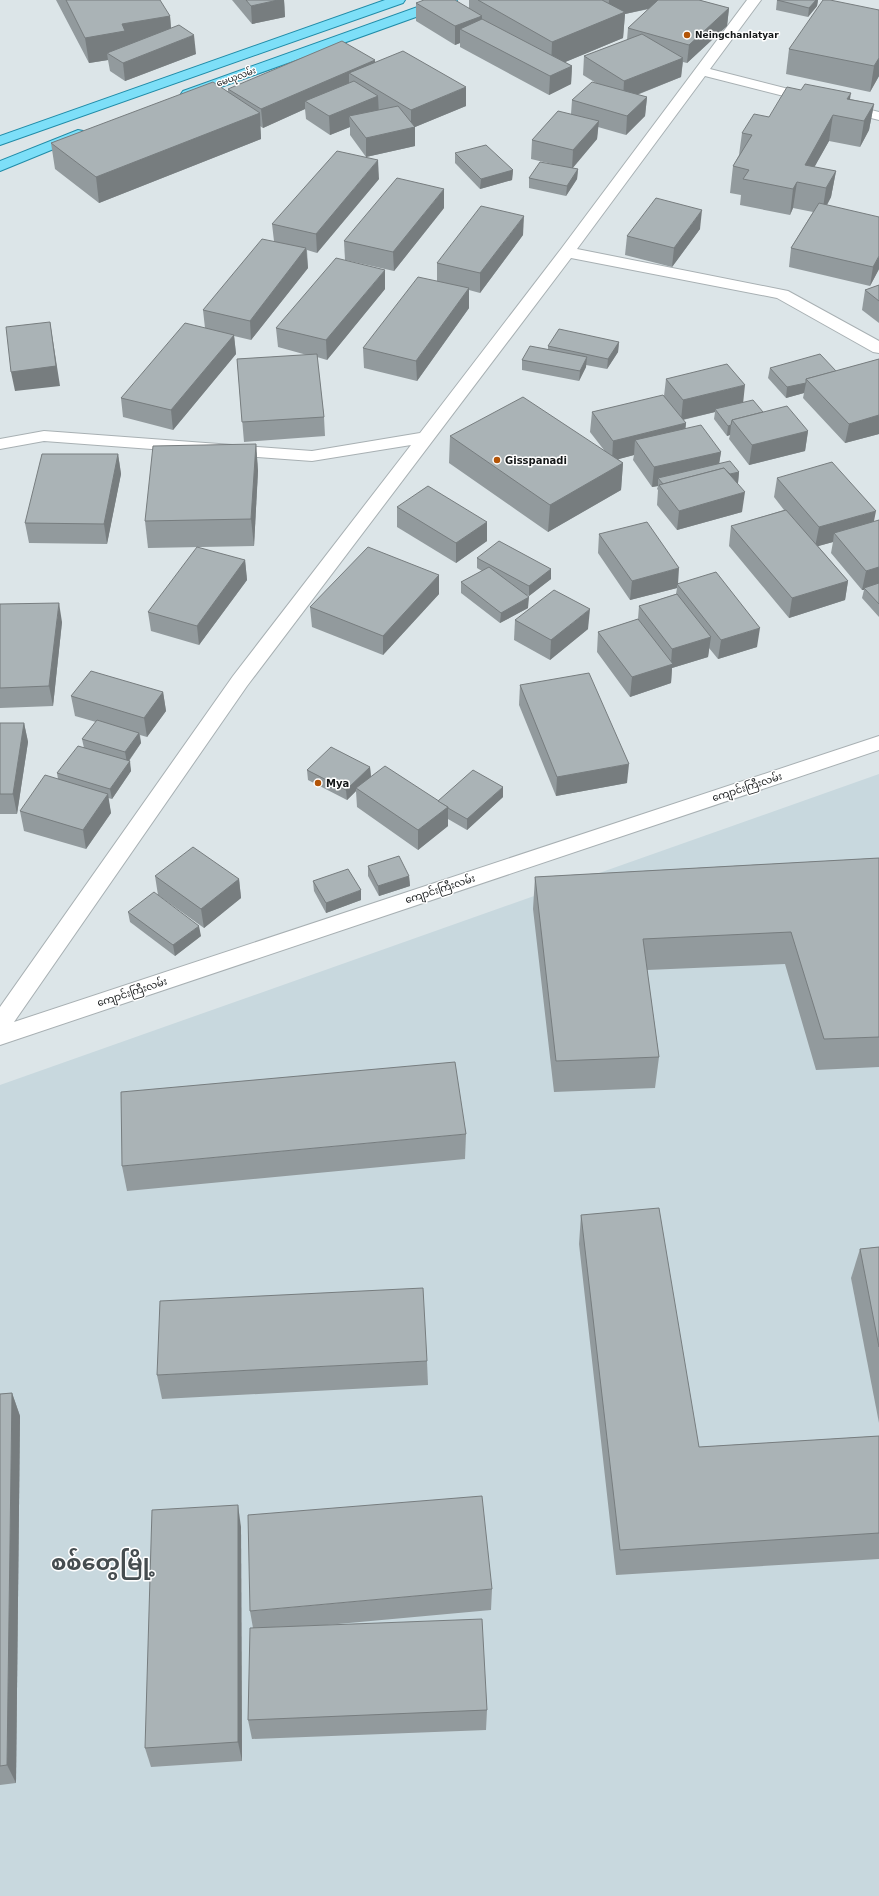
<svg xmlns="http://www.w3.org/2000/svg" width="879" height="1896" font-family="'DejaVu Sans','Noto Sans Myanmar',sans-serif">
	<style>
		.built { fill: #c8d8de }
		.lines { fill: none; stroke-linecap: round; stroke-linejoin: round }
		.street-casing { stroke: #a8b0b3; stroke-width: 2 }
		.primary-casing { stroke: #208ba7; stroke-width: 2 }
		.street { fill: #fff; fill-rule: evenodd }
		.primary { fill: #7ddff8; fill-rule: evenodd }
		.wall { fill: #929a9d }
		.shaded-wall { fill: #777d7f }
		.building { fill: #aab3b6; stroke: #777d7f }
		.poi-dot { fill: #b35407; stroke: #fff; stroke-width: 1.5 }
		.labels { text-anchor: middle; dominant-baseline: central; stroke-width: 3; stroke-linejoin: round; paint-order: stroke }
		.far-poi-label { font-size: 9px; font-weight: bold; fill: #141718; stroke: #fff; text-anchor: start }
		.far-street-label { font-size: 9px; fill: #141718; stroke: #fff }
		.poi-label { font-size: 10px; font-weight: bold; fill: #141718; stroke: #fff; text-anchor: start }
		.street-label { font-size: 10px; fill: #141718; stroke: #fff }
		.near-town-label { font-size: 22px; font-weight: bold; fill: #464d50; stroke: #fff }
	</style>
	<rect width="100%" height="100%" fill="#dce5e8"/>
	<polygon class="built" points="879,774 879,1896 0,1896 0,1085"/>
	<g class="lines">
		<defs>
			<polygon id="street" points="747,0 761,0 710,69 879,112 879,120 705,76 577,249 788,291 879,341 879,353 873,352 777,298 571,258 247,686 14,1022 879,736 879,750 0,1045 0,1007 233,676 411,445 312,461 44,441 0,449 0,439 44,431 312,451 420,433 561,249"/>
			<g id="primary">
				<polygon points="385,0 405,0 403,3 0,145 0,136"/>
				<polygon points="437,0 457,0 455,3 193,97 183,97 181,94 183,91"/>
				<polygon points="78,130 83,131 85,134 83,137 0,171 0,161"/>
			</g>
		</defs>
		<use href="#street" class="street-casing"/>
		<use href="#primary" class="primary-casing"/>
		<use href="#street" class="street"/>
		<use href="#primary" class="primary"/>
	</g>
	<g class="wall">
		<polygon points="56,0 124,0 170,16 171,28 196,54 125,81 110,71 108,60 89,63"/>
		<polygon points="232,0 284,0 285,17 252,24"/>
		<polygon points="469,0 699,0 729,8 727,26 687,63 683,62 681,77 637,95 647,97 645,116 626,135 598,127 597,139 572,168 578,169 577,179 566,196 529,188 529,178 552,164 531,159 532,140 571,114 572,100 596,83 583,75 584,56 627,40 628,28 649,9 625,14 623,38 565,62 572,66 571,84 549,95 460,47 460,43 455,45 416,21 416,3 469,8"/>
		<polygon points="777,0 818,0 817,6 808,17 776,10"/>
		<polygon points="879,10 879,76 870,92 786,74 789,49"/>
		<polygon points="376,62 466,106 415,127 415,146 366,157 350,135 350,127 330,135 306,119 305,109 263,128 260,126 261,139 99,203 55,169 51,143 228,92 228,89"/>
		<polygon points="850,99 874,104 869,130 860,147 829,141 814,167 836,171 831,197 827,205 879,269 870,286 789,267 791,248 813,212 793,208 790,215 740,205 741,195 730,193 733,166 739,155 742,133 769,117"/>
		<polygon points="455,153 513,170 512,180 480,189 455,163"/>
		<polygon points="379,179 317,253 307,250 308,268 251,340 234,336 236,354 173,430 123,417 121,398 205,328 203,310 274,241 272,224"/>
		<polygon points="444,208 394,271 345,260 344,241"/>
		<polygon points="700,229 672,267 625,255 627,236"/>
		<polygon points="523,235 480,293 469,290 469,308 417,381 364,368 363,348 437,281 437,263"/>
		<polygon points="879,285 879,323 862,310 865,290"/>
		<polygon points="385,289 327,360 317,357 324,417 325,436 244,442 237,359 307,355 278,347 276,328"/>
		<polygon points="619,342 618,352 607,369 586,365 586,367 579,381 522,370 522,360 548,350 548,346"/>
		<polygon points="879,359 879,434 845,443 803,398 804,393 786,398 768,378 770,368 836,371"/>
		<polygon points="666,379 743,402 763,412 808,431 805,451 749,465 729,439 730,435 727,436 714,419 715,412 683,420 686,423 685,429 721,452 719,463 739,472 738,483 737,483 742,512 677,530 657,505 658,490 657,489 658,486 652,487 633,460 634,455 618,459 623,463 621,490 548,532 449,463 450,436 604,450 590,432 592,412 664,396"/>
		<polygon points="256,444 258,471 254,546 148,548 145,521"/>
		<polygon points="118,454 121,474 107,544 29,543 25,523"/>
		<polygon points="777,478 874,522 879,520 879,617 862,598 864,590 862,590 831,553 833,542 818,546 848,581 845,600 789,618 729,546 731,526 784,510 774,497"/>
		<polygon points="397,507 487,522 487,541 456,563 397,527"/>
		<polygon points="599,534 678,583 757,647 718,659 709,648 708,657 672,668 671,683 630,697 597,652 598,632 638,619 639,606 676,594 677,588 630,600 598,553"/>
		<polygon points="477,558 551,569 551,579 529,596 526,595 528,608 500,623 461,593 461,582 482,571 477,568"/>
		<polygon points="245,560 247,580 199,645 151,631 148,612"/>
		<polygon points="439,575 439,594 383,655 312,627 310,607"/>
		<polygon points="0,604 62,622 53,706 0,708"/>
		<polygon points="515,620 588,629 550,660 514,640"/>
		<polygon points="520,685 627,783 556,796 519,705"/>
		<polygon points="163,692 166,711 147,737 140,735 141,743 129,761 131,771 112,799 108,798 111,813 86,849 24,831 20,811 58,779 57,773 84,748 82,739 96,722 75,716 71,696"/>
		<polygon points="0,723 24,723 28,742 17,814 0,814"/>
		<polygon points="370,767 371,777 438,801 503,797 467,830 448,819 448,826 418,850 357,807 356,791 347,800 308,780 307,770"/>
		<polygon points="879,858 879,1067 816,1070 785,964 647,970 659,1057 655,1088 554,1092 533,909 535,877"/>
		<polygon points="368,866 409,876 410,886 379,896 368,876"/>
		<polygon points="155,876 239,879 241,898 204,928 158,895"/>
		<polygon points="313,881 361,900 326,913 314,891"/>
		<polygon points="128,912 201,936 175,956 130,922"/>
		<polygon points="466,1134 465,1159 127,1191 122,1166"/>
		<polygon points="581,1215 699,1447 879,1436 879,1559 616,1575 579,1244"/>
		<polygon points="879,1247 879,1423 851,1278 860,1249"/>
		<polygon points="427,1361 428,1385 162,1399 157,1375"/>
		<polygon points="12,1393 20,1416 16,1783 0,1785 0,1394"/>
		<polygon points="241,1527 242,1761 151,1767 145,1748"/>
		<polygon points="492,1589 491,1610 316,1626 487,1710 486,1730 252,1739 248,1720 253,1628 250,1611"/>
	</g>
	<g class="shaded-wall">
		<polygon points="278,0 284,0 285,17 252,24 251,6"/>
		<polygon points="609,0 682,0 682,1 625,14 623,38 551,68 552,42 608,18"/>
		<polygon points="816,0 818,0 817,6 808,17 809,8"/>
		<polygon points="729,8 727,26 687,63 689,45"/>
		<polygon points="170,16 172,41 107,53 108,60 89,63 85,38 122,24"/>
		<polygon points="482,16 482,34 460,29 460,43 455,45 455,26"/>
		<polygon points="194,35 196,54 125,81 123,63"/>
		<polygon points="683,58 681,77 623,100 624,81"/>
		<polygon points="879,58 879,76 870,92 874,66"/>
		<polygon points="375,60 376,79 349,73 349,90 305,101 305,109 263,128 261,109"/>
		<polygon points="572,66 571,84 549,95 550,76"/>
		<polygon points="466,87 466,106 415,127 415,146 366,157 366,138 411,128 411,110"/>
		<polygon points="851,93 847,118 847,99"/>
		<polygon points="378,96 379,115 349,116 350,127 330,135 329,116"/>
		<polygon points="647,97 645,116 626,135 627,116"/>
		<polygon points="874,104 869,130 860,147 864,121"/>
		<polygon points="260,113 261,139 99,203 96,177"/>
		<polygon points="833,115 829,141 805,184 805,165"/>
		<polygon points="599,121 597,139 572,169 573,150"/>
		<polygon points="378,160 379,179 317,253 316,234"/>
		<polygon points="578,169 577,179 566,196 567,186"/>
		<polygon points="513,170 512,180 480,189 481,179"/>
		<polygon points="836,171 831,197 822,214 826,188"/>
		<polygon points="797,182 793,208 790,215 793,189"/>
		<polygon points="444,189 444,208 394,271 393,252"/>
		<polygon points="702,210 700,229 672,267 674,248"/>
		<polygon points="524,216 523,235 480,293 480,273"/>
		<polygon points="306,248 308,268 251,340 250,321"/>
		<polygon points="879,256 879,269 870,286 873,267"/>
		<polygon points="385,270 385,289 327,360 326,340"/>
		<polygon points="469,288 469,308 417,381 416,361"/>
		<polygon points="50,322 60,386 15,391 11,372"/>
		<polygon points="234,335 236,354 173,430 171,410"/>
		<polygon points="619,342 618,352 607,369 608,359"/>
		<polygon points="587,357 586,367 579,381 580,371"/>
		<polygon points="806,383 804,393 786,398 787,387"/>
		<polygon points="745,385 743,404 715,409 715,412 681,420 683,400"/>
		<polygon points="879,415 879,434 845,443 849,424"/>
		<polygon points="686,423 684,443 635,440 634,455 612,461 613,441"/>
		<polygon points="731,425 730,435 727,436 728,426"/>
		<polygon points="808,431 805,451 749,465 752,445"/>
		<polygon points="256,444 258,471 254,546 251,519"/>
		<polygon points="721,452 718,471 658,478 658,486 652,487 654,467"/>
		<polygon points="118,454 121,474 107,544 104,524"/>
		<polygon points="623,463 621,490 548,532 550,505"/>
		<polygon points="739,472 738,483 670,499 667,490"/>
		<polygon points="745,492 742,512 677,530 679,511"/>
		<polygon points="876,511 872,531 834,533 833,542 815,547 819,527"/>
		<polygon points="487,522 487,541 456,563 456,543"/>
		<polygon points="245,560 247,580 199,645 197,626"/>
		<polygon points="879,567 879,585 864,588 864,590 862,590 866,571"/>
		<polygon points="679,568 678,584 677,584 677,588 630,600 632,581"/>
		<polygon points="551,569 551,579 529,596 529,586"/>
		<polygon points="439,575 439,594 383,655 383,636"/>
		<polygon points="848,581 845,600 789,618 792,598"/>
		<polygon points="529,597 528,608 500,623 501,613"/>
		<polygon points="59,603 62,622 53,706 49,686"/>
		<polygon points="590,609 588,629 550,660 551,640"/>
		<polygon points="760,628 757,647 718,659 721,640"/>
		<polygon points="711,637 708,657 672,668 671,683 630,697 632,677 671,664 672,649"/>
		<polygon points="163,692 166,711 147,737 144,718"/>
		<polygon points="24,723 28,742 17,814 13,794"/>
		<polygon points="139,733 141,743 127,763 125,752"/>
		<polygon points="130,761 131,771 112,799 110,789"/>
		<polygon points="629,764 627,783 556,796 557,777"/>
		<polygon points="370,767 371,777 356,788 356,791 347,800 346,790"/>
		<polygon points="503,787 503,797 467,830 467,819"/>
		<polygon points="108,794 111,813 86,849 83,830"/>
		<polygon points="448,807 448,826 418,850 418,830"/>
		<polygon points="409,876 410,886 379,896 378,886"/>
		<polygon points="239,879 241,898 204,928 201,909"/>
		<polygon points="361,890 361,900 326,913 326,903"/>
		<polygon points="199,926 201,936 175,956 173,945"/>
		<polygon points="12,1393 20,1416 16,1783 7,1765"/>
		<polygon points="238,1505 241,1527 242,1761 238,1742"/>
	</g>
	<g class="building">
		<polygon points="66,0 160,0 170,16 122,24 125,31 85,38"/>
		<polygon points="246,0 278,0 251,6"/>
		<polygon points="424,0 455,0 482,16 455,26 416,3"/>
		<polygon points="478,0 602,0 625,12 552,42"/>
		<polygon points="658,0 699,0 729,8 689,45 628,28"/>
		<polygon points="777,0 816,0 809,8"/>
		<polygon points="823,0 830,0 879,10 879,58 874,66 789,49"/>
		<polygon points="482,19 572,66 550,76 460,29"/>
		<polygon points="179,25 194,35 123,63 107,53"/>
		<polygon points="642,34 683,58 624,81 584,56"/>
		<polygon points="342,41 375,60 261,109 228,89"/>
		<polygon points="403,51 466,87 411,110 349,73"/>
		<polygon points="354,81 378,96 329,116 305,101"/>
		<polygon points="213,82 260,113 96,177 51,143"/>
		<polygon points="592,82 647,97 627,116 572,100"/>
		<polygon points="805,84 851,93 847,99 874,104 864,121 833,115 805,165 836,171 826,188 797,182 793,189 743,179 749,170 733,166 752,135 742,133 754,114 769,117 787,87 801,90"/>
		<polygon points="398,106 415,127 366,138 349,116"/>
		<polygon points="558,111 599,121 573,150 532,140"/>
		<polygon points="486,145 513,170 481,179 455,153"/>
		<polygon points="337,151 378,160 316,234 272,224"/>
		<polygon points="540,162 578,169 567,186 529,178"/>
		<polygon points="397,178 444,189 393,252 344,241"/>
		<polygon points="656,198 702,210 674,248 627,236"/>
		<polygon points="819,203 879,217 879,256 873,267 791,248"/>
		<polygon points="481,206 524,216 480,273 437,263"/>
		<polygon points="262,239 306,248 250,321 203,310"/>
		<polygon points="336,258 385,270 326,340 276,328"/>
		<polygon points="418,277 469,288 416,361 363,348"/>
		<polygon points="879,285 879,301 865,290"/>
		<polygon points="50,322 56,366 11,372 6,327"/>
		<polygon points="185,323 234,335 171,410 121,398"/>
		<polygon points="559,329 619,342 608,359 548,346"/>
		<polygon points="530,346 587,357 580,371 522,360"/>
		<polygon points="317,354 324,417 242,422 237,359"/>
		<polygon points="820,354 836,371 806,379 806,383 787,387 770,368"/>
		<polygon points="879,359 879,415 849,424 806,379"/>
		<polygon points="727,364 745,385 683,400 666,379"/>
		<polygon points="663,395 686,423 613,441 592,412"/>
		<polygon points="523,397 623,463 550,505 450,436"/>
		<polygon points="753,400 763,412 732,420 731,425 728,426 715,409"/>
		<polygon points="787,406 808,431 752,445 732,420"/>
		<polygon points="701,425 721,452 654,467 635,440"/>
		<polygon points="256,444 251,519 145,521 153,446"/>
		<polygon points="42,454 118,454 104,524 25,523"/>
		<polygon points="730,461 739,472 730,474 724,468 663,484 658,478"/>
		<polygon points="832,462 876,511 819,527 777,478"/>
		<polygon points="724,468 745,492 679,511 659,485"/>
		<polygon points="428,486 487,522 456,543 397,507"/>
		<polygon points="786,510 848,581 792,598 731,526"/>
		<polygon points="879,520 879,567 866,571 834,533"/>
		<polygon points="647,522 679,568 632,581 599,534"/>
		<polygon points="499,541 551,569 529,586 477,558"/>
		<polygon points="197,547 245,560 197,626 148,612"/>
		<polygon points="368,547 439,575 383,636 310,607"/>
		<polygon points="489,567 529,597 501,613 461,582"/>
		<polygon points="716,572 760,628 721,640 677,584"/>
		<polygon points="879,583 879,604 864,588"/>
		<polygon points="554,590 590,609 551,640 515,620"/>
		<polygon points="677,594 711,637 672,649 639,606"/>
		<polygon points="59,603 49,686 0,688 0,604"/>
		<polygon points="638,619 673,664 632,677 598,632"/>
		<polygon points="91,671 163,692 144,718 71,696"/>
		<polygon points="589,673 629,764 557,777 520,685"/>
		<polygon points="97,720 139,733 125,752 82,739"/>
		<polygon points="0,723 24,723 13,794 0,794"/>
		<polygon points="78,746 130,761 110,789 57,773"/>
		<polygon points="331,747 370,767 346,790 307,770"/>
		<polygon points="385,766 448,807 418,830 356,788"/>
		<polygon points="473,770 503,787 467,819 448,808 448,807 438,801"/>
		<polygon points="45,775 108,794 83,830 20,811"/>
		<polygon points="193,847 239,879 201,909 155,876"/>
		<polygon points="399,856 409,876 378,886 368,866"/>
		<polygon points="879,858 879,1037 824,1039 791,932 643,939 659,1057 556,1061 535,877"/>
		<polygon points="348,869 361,890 326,903 313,881"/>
		<polygon points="154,892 199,926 173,945 128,912"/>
		<polygon points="455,1062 466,1134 122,1166 121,1092"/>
		<polygon points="659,1208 699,1447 879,1436 879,1533 620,1550 581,1215"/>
		<polygon points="879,1247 879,1347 860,1249"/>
		<polygon points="423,1288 427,1361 157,1375 160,1301"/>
		<polygon points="12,1393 7,1765 0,1766 0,1394"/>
		<polygon points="482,1496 492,1589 250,1611 248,1515"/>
		<polygon points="238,1505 238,1742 145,1748 152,1510"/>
		<polygon points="482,1619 487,1710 248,1720 250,1628"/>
	</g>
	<g class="poi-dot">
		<circle cx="687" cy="35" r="4"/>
		<circle cx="497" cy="460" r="4"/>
		<circle cx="318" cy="783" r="4"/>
	</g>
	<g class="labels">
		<g class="far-poi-label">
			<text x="695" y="35">Neingchanlatyar</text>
		</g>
		<g class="far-street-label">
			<text transform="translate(236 77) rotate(-20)">မေယုလမ်း</text>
		</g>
		<g class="poi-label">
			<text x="505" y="460">Gisspanadi</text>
			<text x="326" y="783">Mya</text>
		</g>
		<g class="street-label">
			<text transform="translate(747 787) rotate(-18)">ကျောင်းကြီးလမ်း</text>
			<text transform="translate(440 889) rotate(-18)">ကျောင်းကြီးလမ်း</text>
			<text transform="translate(132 992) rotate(-18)">ကျောင်းကြီးလမ်း</text>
		</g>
		<g class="near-town-label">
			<text x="103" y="1562">စစ်တွေမြို့</text>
		</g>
	</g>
</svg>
